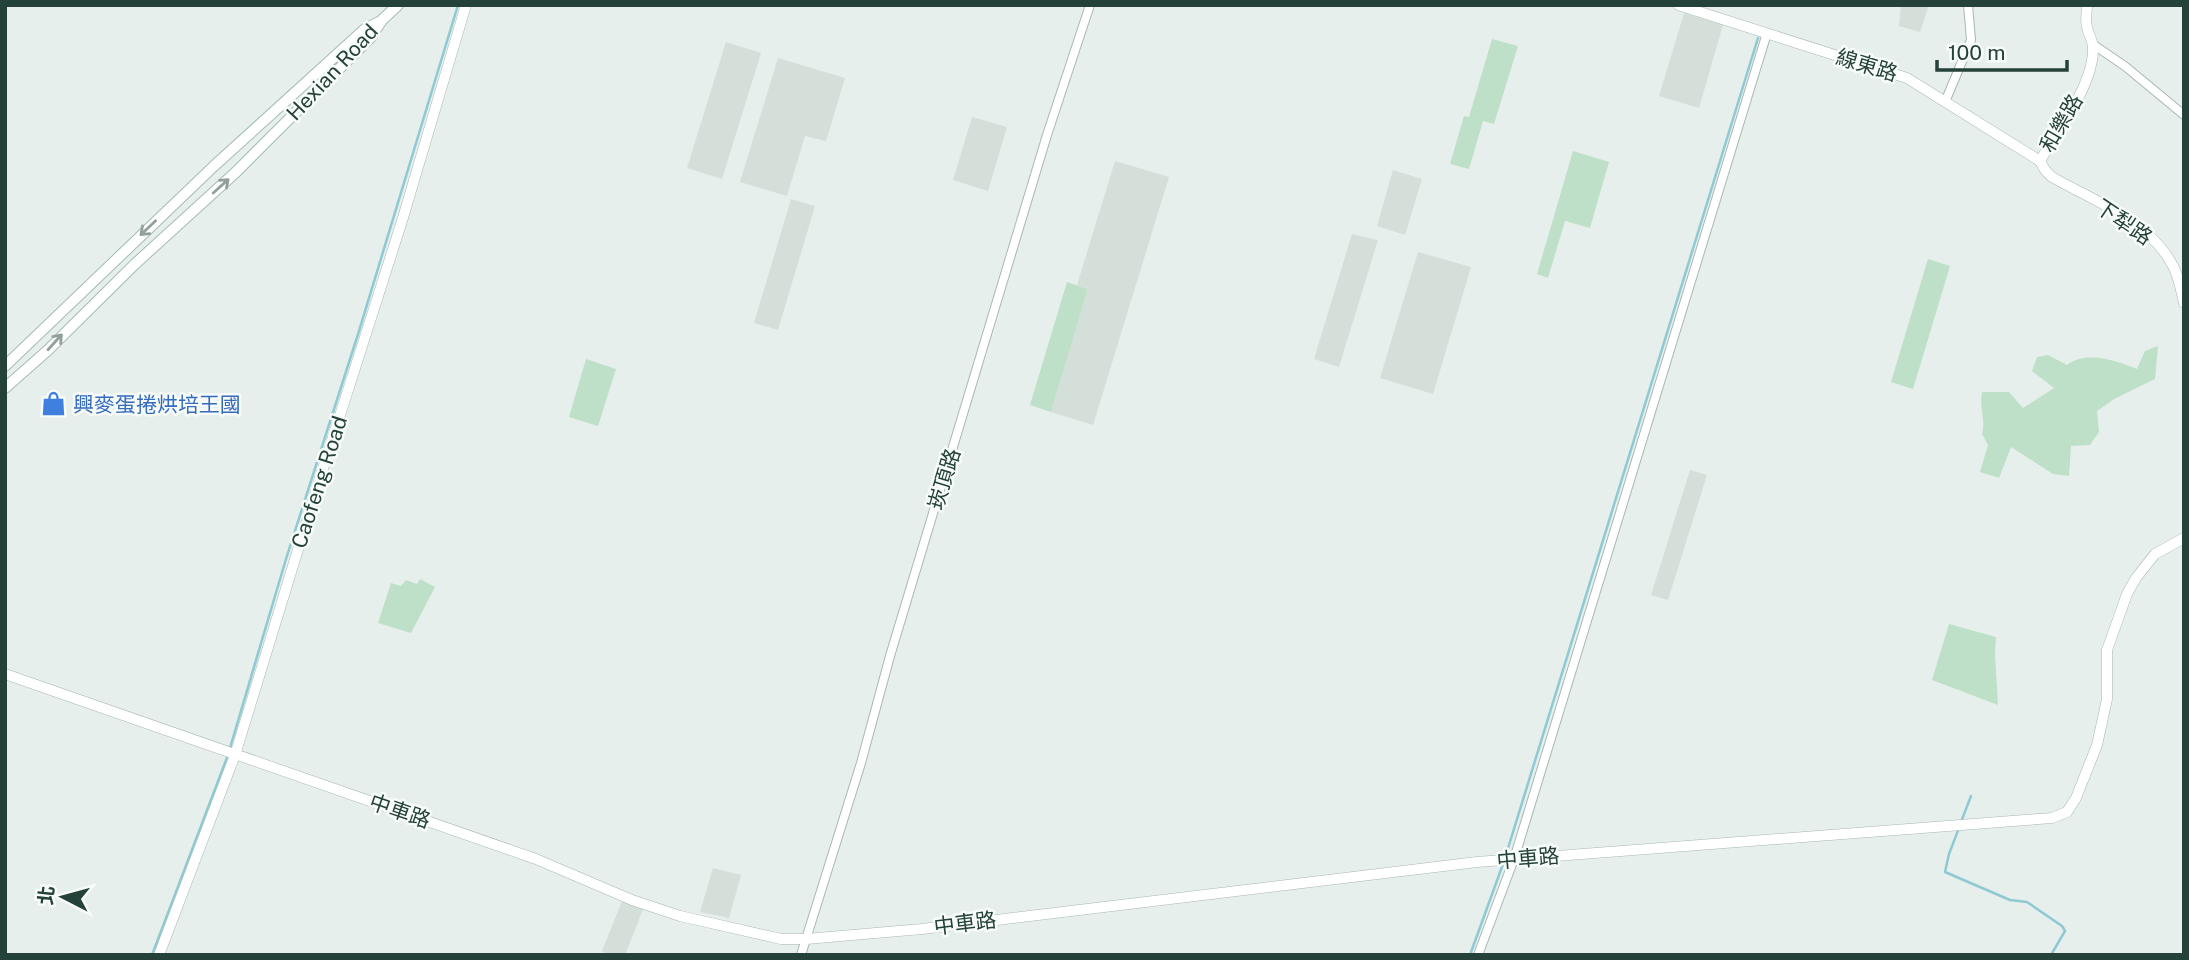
<svg xmlns="http://www.w3.org/2000/svg" width="2189" height="960" font-family="'Public Sans','Noto Sans TC',sans-serif">
	<style>
		.built { fill: #d4dfda }
		.green { fill: #bfe0c8 }
		.lines { fill: none; stroke-linecap: round; stroke-linejoin: round }
		.stream { stroke: #8ec9d4; stroke-width: 2.5 }
		.minor-casing { stroke: #a8b8b2; stroke-width: 10 }
		.tertiary-casing { stroke: #a8b8b2; stroke-width: 11 }
		.secondary-casing { stroke: #a4bbb3; stroke-width: 12 }
		.minor { stroke: #fff; stroke-width: 8 }
		.tertiary { stroke: #fff; stroke-width: 10 }
		.secondary { stroke: #fff; stroke-width: 10 }
		.oneway { stroke: #92a09c }
		.labels { text-anchor: middle; dominant-baseline: central; stroke-width: 5; stroke-linejoin: round; paint-order: stroke }
		.street-label { font-size: 21px; fill: #24423a; stroke: #f7fbf9 }
		.shop-label { font-size: 21px; fill: #366cbe; stroke: #f7fbf9; text-anchor: start }
	</style>
	<rect width="100%" height="100%" fill="#e6efeb"/>
	<g class="built">
		<polygon points="1901,5 1929,5 1920,32 1899,26"/>
		<polygon points="1684,13 1723,25 1699,108 1659,96"/>
		<polygon points="726,42 761,53 722,179 687,168"/>
		<polygon points="778,58 845,78 826,141 805,136 787,196 740,182"/>
		<polygon points="972,117 1007,127 988,191 953,180"/>
		<polygon points="1115,161 1169,177 1093,425 1051,412 1088,289 1077,285"/>
		<polygon points="1393,170 1422,179 1405,235 1377,226"/>
		<polygon points="791,199 815,206 778,330 754,323"/>
		<polygon points="1352,234 1378,240 1339,367 1314,359"/>
		<polygon points="1418,252 1471,267 1433,394 1380,378"/>
		<polygon points="1690,470 1707,475 1668,600 1651,595"/>
		<polygon points="713,868 741,875 729,918 700,912"/>
		<polygon points="622,901 644,907 625,955 610,955 602,951"/>
	</g>
	<g class="green">
		<polygon points="1492,39 1518,46 1494,124 1483,121 1469,169 1450,164 1464,116 1469,117"/>
		<polygon points="1573,151 1609,162 1590,228 1565,221 1548,278 1537,274"/>
		<polygon points="1928,259 1950,266 1913,389 1891,382"/>
		<polygon points="1067,282 1088,289 1051,412 1030,405"/>
		<path d="M2158,346L2155,379L2116,398L2097,411L2099,432L2090,445L2071,446L2069,476L2053,474L2011,447L1999,478L1980,472L1988,445L1982,434C1986,418 1979,408 1982,392H2009L2023,408L2054,388L2032,371L2037,357L2048,355L2067,365C2086,350 2117,361 2137,369L2145,351Z"/>
		<polygon points="586,359 616,369 598,426 569,417"/>
		<polygon points="420,579 435,587 411,633 378,623 391,583 401,586 406,580 417,584"/>
		<polygon points="1949,624 1996,637 1995,654 1998,705 1932,680"/>
	</g>
	<g class="lines">
		<g class="stream">
			<polyline points="230,748 286,559 359,331 458,5"/>
			<polyline points="1961,822 1971,796"/>
			<polyline points="1959,828 1949,854 1945,872 2010,900 2027,902 2062,926 2065,931 2051,955"/>
			<polyline points="1505,858 1758,38"/>
			<polyline points="152,955 228,755"/>
			<polyline points="1470,955 1503,864"/>
		</g>
		<defs>
			<g id="minor">
				<polyline points="2094,45 2126,67 2184,115"/>
				<polyline points="1945,102 1971,40 1968,5"/>
				<polyline points="801,955 861,763 890,656 1047,135 1090,5"/>
				<polyline points="1478,955 1514,859 1767,33"/>
			</g>
			<g id="tertiary">
				<polyline points="1678,5 1907,78 2040,161"/>
				<path d="M2040,161L2045,170L2052,177C2094,201 2150,221 2173,266C2179,277 2181,291 2184,303"/>
				<path d="M2040,161C2058,130 2094,84 2093,48C2093,40 2088,34 2087,27C2085,20 2087,12 2087,5"/>
				<polyline points="5,674 536,859 632,900 680,916 781,939 806,939 922,929 1477,862 2052,818 2067,812 2076,798 2097,745 2107,699 2107,650 2127,594 2136,578 2155,554 2184,538"/>
				<polyline points="159,955 235,755 319,481 402,221 466,5"/>
			</g>
			<g id="secondary">
				<polyline points="5,366 214,166 365,29 379,22"/>
				<polyline points="5,388 47,351 135,264 236,172 371,37 382,20 398,5"/>
			</g>
		</defs>
		<use href="#minor" class="minor-casing"/>
		<use href="#tertiary" class="tertiary-casing"/>
		<use href="#secondary" class="secondary-casing"/>
		<use href="#minor" class="minor"/>
		<use href="#tertiary" class="tertiary"/>
		<use href="#secondary" class="secondary"/>
	</g>
	<defs><path id="oneway-shaft" d="M-6 0H5M1.5-3L5.5 0L1.5 3" fill="none" stroke-width="1.6" stroke-linecap="round" stroke-linejoin="round" transform="scale(1.75)"/></defs>
	<g class="oneway">
		<use href="#oneway-shaft" transform="translate(221 186) rotate(-42)"/>
		<use href="#oneway-shaft" transform="translate(148 228) rotate(137)"/>
		<use href="#oneway-shaft" transform="translate(55 342) rotate(-48)"/>
	</g>
	<defs>
		<symbol id="shop-bare" viewBox="-9 -9 18 18"><path d="M-5-2.5h2.3a2.7 3.5 0 0 1 5.4 0H5L5.5 6h-11ZM-1.5-2.5h3a1.5 2.3 0 0 0-3 0Z" fill="#3f7fe0" stroke="#f7fbf9" stroke-width="2.5" paint-order="stroke"/></symbol>
	</defs>
	<g fill-rule="evenodd">
		<use href="#shop-bare" x="36" y="386" width="35" height="35"/>
	</g>
	<g class="labels">
		<g class="street-label">
			<text transform="translate(1867 65) rotate(17)">線東路</text>
			<text transform="translate(332 72) rotate(-47)">Hexian Road</text>
			<text transform="translate(2061 123) rotate(-60)">和樂路</text>
			<text transform="translate(2124 222) rotate(34)">下犁路</text>
			<text transform="translate(944 479) rotate(-73)">崁頂路</text>
			<text transform="translate(319 482) rotate(-72)">Caofeng Road</text>
			<text transform="translate(400 811) rotate(19)">中車路</text>
			<text transform="translate(1528 858) rotate(-5)">中車路</text>
			<text transform="translate(965 923) rotate(-7)">中車路</text>
		</g>
		<g class="shop-label">
			<text x="73" y="404">興麥蛋捲烘培王國</text>
		</g>
	</g>
	<rect width="2189" height="960" fill="none" stroke="#24423a" stroke-width="14"/>
	<g transform="translate(63 897) rotate(276)" stroke="#f7fbf9" stroke-width="5" paint-order="stroke">
	<path d="M0-5L12 26L0 18L-12 26Z" fill="#24423a"/>
	<text y="-10" font-size="19" font-weight="bold" text-anchor="middle" fill="#24423a">北</text>
	</g>
	<path d="M1937 60v10h130v-10" fill="none" stroke="#24423a" stroke-width="3.5"/>
	<text x="1948" y="60" font-size="21" fill="#24423a" stroke="#f7fbf9" stroke-width="5" paint-order="stroke">100 m</text>
</svg>
